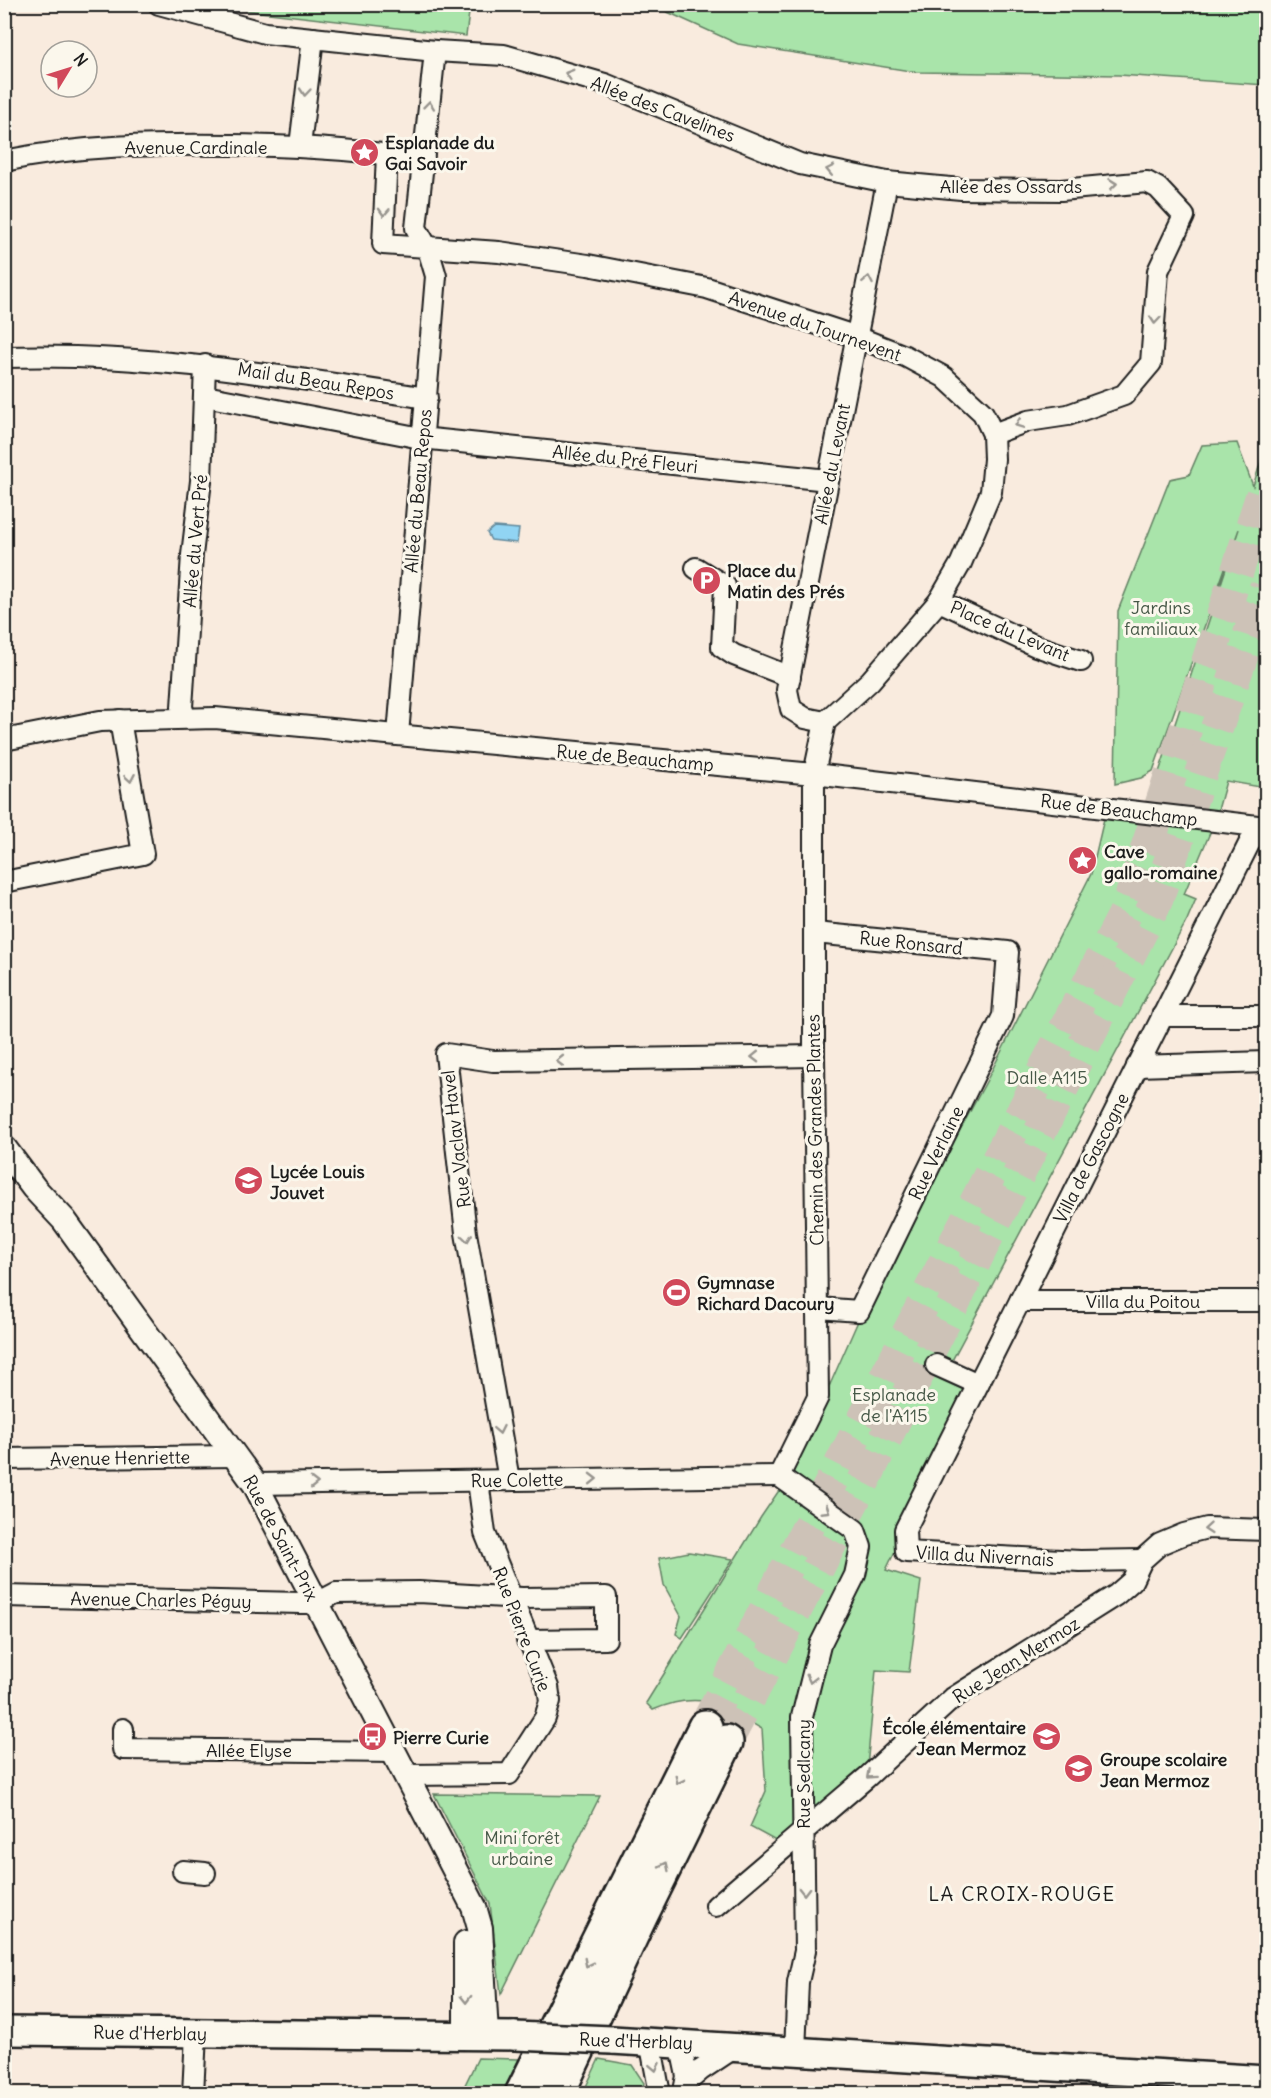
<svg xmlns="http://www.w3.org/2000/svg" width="1271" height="2098" font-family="Delius,sans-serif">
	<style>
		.green { fill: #a9e4aa; stroke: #628063; stroke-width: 1.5 }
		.water { fill: #91d4f3; stroke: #628a9d; stroke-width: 1.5 }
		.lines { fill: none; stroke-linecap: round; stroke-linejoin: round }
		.motorway-tunnel { stroke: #cdc2b7; stroke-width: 33; stroke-dasharray: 33 16; stroke-linecap: butt }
		.minor-casing { stroke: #1c1c1c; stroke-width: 24 }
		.tertiary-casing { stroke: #1c1c1c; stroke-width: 28 }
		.secondary-casing { stroke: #1c1c1c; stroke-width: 32 }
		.motorway-casing { stroke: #1c1c1c; stroke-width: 38 }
		.minor { stroke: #fbf7ec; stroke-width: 20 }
		.tertiary { stroke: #fbf7ec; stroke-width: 24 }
		.secondary { stroke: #fbf7ec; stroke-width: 27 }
		.motorway { stroke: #fbf7ec; stroke-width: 33 }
		.secondary-bridge-casing { stroke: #1c1c1c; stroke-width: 32; stroke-linecap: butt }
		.secondary-bridge { stroke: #fbf7ec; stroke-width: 27 }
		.oneway { stroke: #97948e }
		.labels { text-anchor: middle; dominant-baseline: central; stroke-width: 6; stroke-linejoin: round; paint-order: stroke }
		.street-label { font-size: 18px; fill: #1c1c1c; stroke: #fbf7ec }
		.poi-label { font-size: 18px; font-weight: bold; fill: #1c1c1c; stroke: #fbf7ec; text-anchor: start }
		.park-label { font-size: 18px; fill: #465847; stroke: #fbf7ec }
		.neighbourhood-label { font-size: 20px; letter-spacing: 1.5px; fill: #1c1c1c; stroke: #fbf7ec }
	</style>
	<rect width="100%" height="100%" fill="#f9ebde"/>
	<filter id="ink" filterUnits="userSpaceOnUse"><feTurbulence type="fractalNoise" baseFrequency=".0167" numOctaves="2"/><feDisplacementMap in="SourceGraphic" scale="12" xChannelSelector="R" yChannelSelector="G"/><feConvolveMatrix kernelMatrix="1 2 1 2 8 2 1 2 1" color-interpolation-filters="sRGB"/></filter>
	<g filter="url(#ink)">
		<g class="green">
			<polygon points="201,5 470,4 470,5 466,36"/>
			<polygon points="652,5 1266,5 1266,85 1119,75 917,72 738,44"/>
			<path d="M1237,443L1253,486L1263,455L1266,457V768L1260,787L1226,781L1215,821L1184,894L1196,899L1187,920L948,1368L976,1382L886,1570L921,1581L909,1672L876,1670L866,1778L785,1846L750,1827L766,1791L762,1729C719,1704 702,1690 653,1710L646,1703L761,1517L791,1473L862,1312L987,1080L1091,874L1106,810L1145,815L1239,529L1153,771L1141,778L1115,784L1118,611L1170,479L1189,475L1202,445Z"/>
			<polygon points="689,1552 733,1559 682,1638 676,1634 681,1616 664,1585 659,1558"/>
			<polygon points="434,1794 600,1796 501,1994 490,1904"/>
			<polygon points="478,2058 519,2059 503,2093 461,2093"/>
			<polygon points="599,2059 632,2065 644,2083 641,2093 583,2093"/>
		</g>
		<polygon class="water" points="494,527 519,529 517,543 491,540 487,533"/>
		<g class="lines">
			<g class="motorway-tunnel">
				<polyline points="705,1727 1127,909 1266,483"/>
				<polyline points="726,1742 870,1469 1155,904 1266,587"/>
			</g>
			<defs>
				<g id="minor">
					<polyline points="159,4 265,33 435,51 504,55 605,84 800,164 887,182 961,189 1061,190 1147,182 1158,188 1184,216 1158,271 1151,363 1124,395 1068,415 1028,421 993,434"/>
					<polyline points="300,146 313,38"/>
					<polyline points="387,154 383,244 499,252 588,265 707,288 857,337 905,356 944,377 983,413 993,434 994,459 991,492 961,563 939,601 870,681 825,722 814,774 814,1056 818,1397 779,1476"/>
					<path d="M4,161C79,145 156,144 232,145C296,146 361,149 424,160"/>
					<path d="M4,357C147,352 286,377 427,398"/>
					<polyline points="205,396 421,438 828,480"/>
					<polyline points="696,568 725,586 722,647 734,655 790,677"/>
					<polyline points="939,601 1036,646 1081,661"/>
					<polyline points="185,717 182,707 192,555 201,481 205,365"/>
					<polyline points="825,722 805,718 791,709 787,690 887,182"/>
					<polyline points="398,735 436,276 428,249 416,228 435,51"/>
					<polyline points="4,740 100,721 215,718 814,774 1266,827"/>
					<polyline points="4,882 143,854 120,720"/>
					<polyline points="815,933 1008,952 1003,1016 859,1311 818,1308"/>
					<polyline points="1162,1016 1266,1016"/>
					<polyline points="1137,1066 1266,1062"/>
					<polyline points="1020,1301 1266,1301"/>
					<polyline points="936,1365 978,1384"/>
					<polyline points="4,1459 235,1456"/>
					<polyline points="779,1476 855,1530 861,1547 855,1575 820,1645 802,1717 805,1951 798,1982 795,2051"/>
					<polyline points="509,1480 466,1233 446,1054 493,1061 814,1056"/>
					<polyline points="255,1484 779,1476"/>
					<polyline points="1142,1560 1080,1561 906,1552 905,1530 1258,826"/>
					<polyline points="4,1596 301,1603 317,1603 336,1593 419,1592 522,1598 606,1597 606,1639 527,1640"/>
					<polyline points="123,1729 123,1749 395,1752"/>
					<polyline points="407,1775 509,1774 545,1718 550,1701 548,1687 485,1533 478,1481"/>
					<polyline points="183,1871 205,1873"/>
					<polyline points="716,1906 866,1778 953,1698 1116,1595 1132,1581 1142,1560 1160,1544 1184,1534 1207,1528 1266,1530"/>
					<polyline points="650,2041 660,2094"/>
					<polyline points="680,2043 687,2076 684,2091"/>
					<polyline points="686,2083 701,2070 737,2046"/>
					<polyline points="193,2094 196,2034"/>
				</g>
				<g id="tertiary">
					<polyline points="4,1148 34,1188 64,1220 255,1484 474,1907 480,1928 486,2035"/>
					<polyline points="466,1943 466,2035"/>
				</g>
				<g id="secondary">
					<polyline points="4,2031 515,2036"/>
					<polyline points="612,2040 1266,2080"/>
				</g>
				<g id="motorway">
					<polyline points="522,2094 705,1727"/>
					<polyline points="557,2094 639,1919 726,1742"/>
				</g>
			</defs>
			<use href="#minor" class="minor-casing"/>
			<use href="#tertiary" class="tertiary-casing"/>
			<use href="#secondary" class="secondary-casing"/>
			<use href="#motorway" class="motorway-casing"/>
			<use href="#minor" class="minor"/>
			<use href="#tertiary" class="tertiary"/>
			<use href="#secondary" class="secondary"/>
			<use href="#motorway" class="motorway"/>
			<defs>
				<polyline id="secondary-bridge" points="515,2036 612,2040"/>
			</defs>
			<use href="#secondary-bridge" class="secondary-bridge-casing"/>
			<use href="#secondary-bridge" class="secondary-bridge"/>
		</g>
		<defs><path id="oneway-chevron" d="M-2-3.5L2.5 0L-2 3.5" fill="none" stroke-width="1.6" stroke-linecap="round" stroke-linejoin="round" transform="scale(1.5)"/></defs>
		<g class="oneway">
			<use href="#oneway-chevron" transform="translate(569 74) rotate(-164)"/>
			<use href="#oneway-chevron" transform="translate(305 92) rotate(95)"/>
			<use href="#oneway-chevron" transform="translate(429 105) rotate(-84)"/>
			<use href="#oneway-chevron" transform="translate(830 170) rotate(-168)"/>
			<use href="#oneway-chevron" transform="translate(1113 184) rotate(-6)"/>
			<use href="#oneway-chevron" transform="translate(384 212) rotate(93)"/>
			<use href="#oneway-chevron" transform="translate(868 280) rotate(-79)"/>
			<use href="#oneway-chevron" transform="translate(1155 320) rotate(95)"/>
			<use href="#oneway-chevron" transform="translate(1019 424) rotate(159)"/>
			<use href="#oneway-chevron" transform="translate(130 778) rotate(80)"/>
			<use href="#oneway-chevron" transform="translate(755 1057) rotate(179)"/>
			<use href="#oneway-chevron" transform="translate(560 1061) rotate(180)"/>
			<use href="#oneway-chevron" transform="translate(467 1238) rotate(82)"/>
			<use href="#oneway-chevron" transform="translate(499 1430) rotate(79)"/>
			<use href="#oneway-chevron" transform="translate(593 1479) rotate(-1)"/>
			<use href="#oneway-chevron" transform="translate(314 1483) rotate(-1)"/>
			<use href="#oneway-chevron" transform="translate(826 1510) rotate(33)"/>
			<use href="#oneway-chevron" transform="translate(1208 1529) rotate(175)"/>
			<use href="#oneway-chevron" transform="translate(811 1679) rotate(104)"/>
			<use href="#oneway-chevron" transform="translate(870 1775) rotate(138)"/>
			<use href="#oneway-chevron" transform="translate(679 1780) rotate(116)"/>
			<use href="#oneway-chevron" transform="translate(665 1866) rotate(-64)"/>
			<use href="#oneway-chevron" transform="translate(804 1891) rotate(89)"/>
			<use href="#oneway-chevron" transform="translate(588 1963) rotate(117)"/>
			<use href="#oneway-chevron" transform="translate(466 1999) rotate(89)"/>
			<use href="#oneway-chevron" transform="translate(655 2067) rotate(79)"/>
		</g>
	</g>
	<defs>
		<symbol id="sight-disc" viewBox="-11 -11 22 22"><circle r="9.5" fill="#d1495b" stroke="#fbf7ec"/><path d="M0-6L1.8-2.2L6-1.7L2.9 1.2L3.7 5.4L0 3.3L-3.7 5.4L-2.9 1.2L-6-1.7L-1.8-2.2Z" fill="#fff"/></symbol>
		<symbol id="parking-disc" viewBox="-11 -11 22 22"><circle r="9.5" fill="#d1495b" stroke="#fbf7ec"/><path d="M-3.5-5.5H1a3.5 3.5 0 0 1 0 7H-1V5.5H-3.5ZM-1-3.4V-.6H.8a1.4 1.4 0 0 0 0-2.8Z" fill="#fff"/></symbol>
		<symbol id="school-disc" viewBox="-11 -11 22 22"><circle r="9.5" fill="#d1495b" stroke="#fbf7ec"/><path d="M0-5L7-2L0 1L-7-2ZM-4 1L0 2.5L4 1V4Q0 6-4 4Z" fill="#fff"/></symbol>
		<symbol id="stadium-disc" viewBox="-11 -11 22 22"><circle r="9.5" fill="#d1495b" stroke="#fbf7ec"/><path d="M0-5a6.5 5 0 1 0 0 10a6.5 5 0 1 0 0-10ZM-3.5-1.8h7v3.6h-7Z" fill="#fff"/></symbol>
		<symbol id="bus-disc" viewBox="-11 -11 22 22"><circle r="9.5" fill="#d1495b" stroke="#fbf7ec"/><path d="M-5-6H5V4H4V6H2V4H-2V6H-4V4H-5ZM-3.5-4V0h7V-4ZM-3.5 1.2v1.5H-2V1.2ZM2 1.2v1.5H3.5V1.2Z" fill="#fff"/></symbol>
	</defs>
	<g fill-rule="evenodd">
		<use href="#sight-disc" x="348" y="136" width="33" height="33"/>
		<use href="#parking-disc" x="690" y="564" width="33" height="33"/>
		<use href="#sight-disc" x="1066" y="844" width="33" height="33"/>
		<use href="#school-disc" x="232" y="1164" width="33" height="33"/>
		<use href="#stadium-disc" x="660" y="1276" width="33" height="33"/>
		<use href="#bus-disc" x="356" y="1720" width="33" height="33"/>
		<use href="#school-disc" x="1030" y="1720" width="33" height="33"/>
		<use href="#school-disc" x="1062" y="1752" width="33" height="33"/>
	</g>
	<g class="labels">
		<g class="street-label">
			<text transform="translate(663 109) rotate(21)">Allée des Cavelines</text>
			<text x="196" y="147">Avenue Cardinale</text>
			<text x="1011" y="186">Allée des Ossards</text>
			<text transform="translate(815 326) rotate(19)">Avenue du Tournevent</text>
			<text transform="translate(316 381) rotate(9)">Mail du Beau Repos</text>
			<text transform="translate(625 459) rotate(6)">Allée du Pré Fleuri</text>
			<text transform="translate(832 464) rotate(-79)">Allée du Levant</text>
			<text transform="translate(418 491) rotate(-85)">Allée du Beau Repos</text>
			<text transform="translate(195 541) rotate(-85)">Allée du Vert Pré</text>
			<text transform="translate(1010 631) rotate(23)">Place du Levant</text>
			<text transform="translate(635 758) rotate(5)">Rue de Beauchamp</text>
			<text transform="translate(1119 810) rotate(7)">Rue de Beauchamp</text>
			<text transform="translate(911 943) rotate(6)">Rue Ronsard</text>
			<text transform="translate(815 1130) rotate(-91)">Chemin des Grandes Plantes</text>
			<text transform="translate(456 1139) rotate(-97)">Rue Vaclav Havel</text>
			<text transform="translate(936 1153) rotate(-64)">Rue Verlaine</text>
			<text transform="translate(1091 1158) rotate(-63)">Villa de Gascogne</text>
			<text x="1143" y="1301">Villa du Poitou</text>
			<text transform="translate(120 1458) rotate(-1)">Avenue Henriette</text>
			<text transform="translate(517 1480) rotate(-1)">Rue Colette</text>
			<text transform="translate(281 1538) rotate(62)">Rue de Saint-Prix</text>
			<text transform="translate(985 1556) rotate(3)">Villa du Nivernais</text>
			<text transform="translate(161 1600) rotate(1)">Avenue Charles Péguy</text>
			<text transform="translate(522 1629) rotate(69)">Rue Pierre Curie</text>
			<text transform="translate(1016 1660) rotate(-32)">Rue Jean Mermoz</text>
			<text x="249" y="1750">Allée Elyse</text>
			<text transform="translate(803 1774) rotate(-90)">Rue Sedlcany</text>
			<text transform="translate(150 2033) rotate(1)">Rue d'Herblay</text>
			<text transform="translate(636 2041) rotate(2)">Rue d'Herblay</text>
		</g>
		<g class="poi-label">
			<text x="385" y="142">Esplanade du<tspan x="385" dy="21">Gai Savoir</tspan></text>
			<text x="727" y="570">Place du<tspan x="727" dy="21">Matin des Prés</tspan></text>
			<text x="1104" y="851">Cave<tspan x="1104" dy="21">gallo-romaine</tspan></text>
			<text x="270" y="1171">Lycée Louis<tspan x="270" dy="21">Jouvet</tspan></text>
			<text x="697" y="1282">Gymnase<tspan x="697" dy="21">Richard Dacoury</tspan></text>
			<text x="1026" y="1727" text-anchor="end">École élémentaire<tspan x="1026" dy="21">Jean Mermoz</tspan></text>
			<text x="393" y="1737">Pierre Curie</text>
			<text x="1100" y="1759">Groupe scolaire<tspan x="1100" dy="21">Jean Mermoz</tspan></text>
		</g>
		<g class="park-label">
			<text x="1161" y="607">Jardins<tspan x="1161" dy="21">familiaux</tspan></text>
			<text x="1047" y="1077">Dalle A115</text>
			<text x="894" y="1394">Esplanade<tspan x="894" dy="21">de l'A115</tspan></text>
			<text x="522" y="1837">Mini forêt<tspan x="522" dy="21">urbaine</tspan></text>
		</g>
		<g class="neighbourhood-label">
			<text x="1022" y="1893">LA CROIX-ROUGE</text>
		</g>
	</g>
	<rect width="1271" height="2098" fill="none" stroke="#fbf7ec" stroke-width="24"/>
	<rect x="12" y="12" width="1247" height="2074" fill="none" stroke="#1c1c1c" stroke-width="2" filter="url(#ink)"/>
	<g transform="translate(69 69) rotate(52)"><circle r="28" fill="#fbf7ec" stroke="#a29f99" stroke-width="1.5"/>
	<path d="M0-4.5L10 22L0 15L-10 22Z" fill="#d1495b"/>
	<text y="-9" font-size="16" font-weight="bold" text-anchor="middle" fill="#1c1c1c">N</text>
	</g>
</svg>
